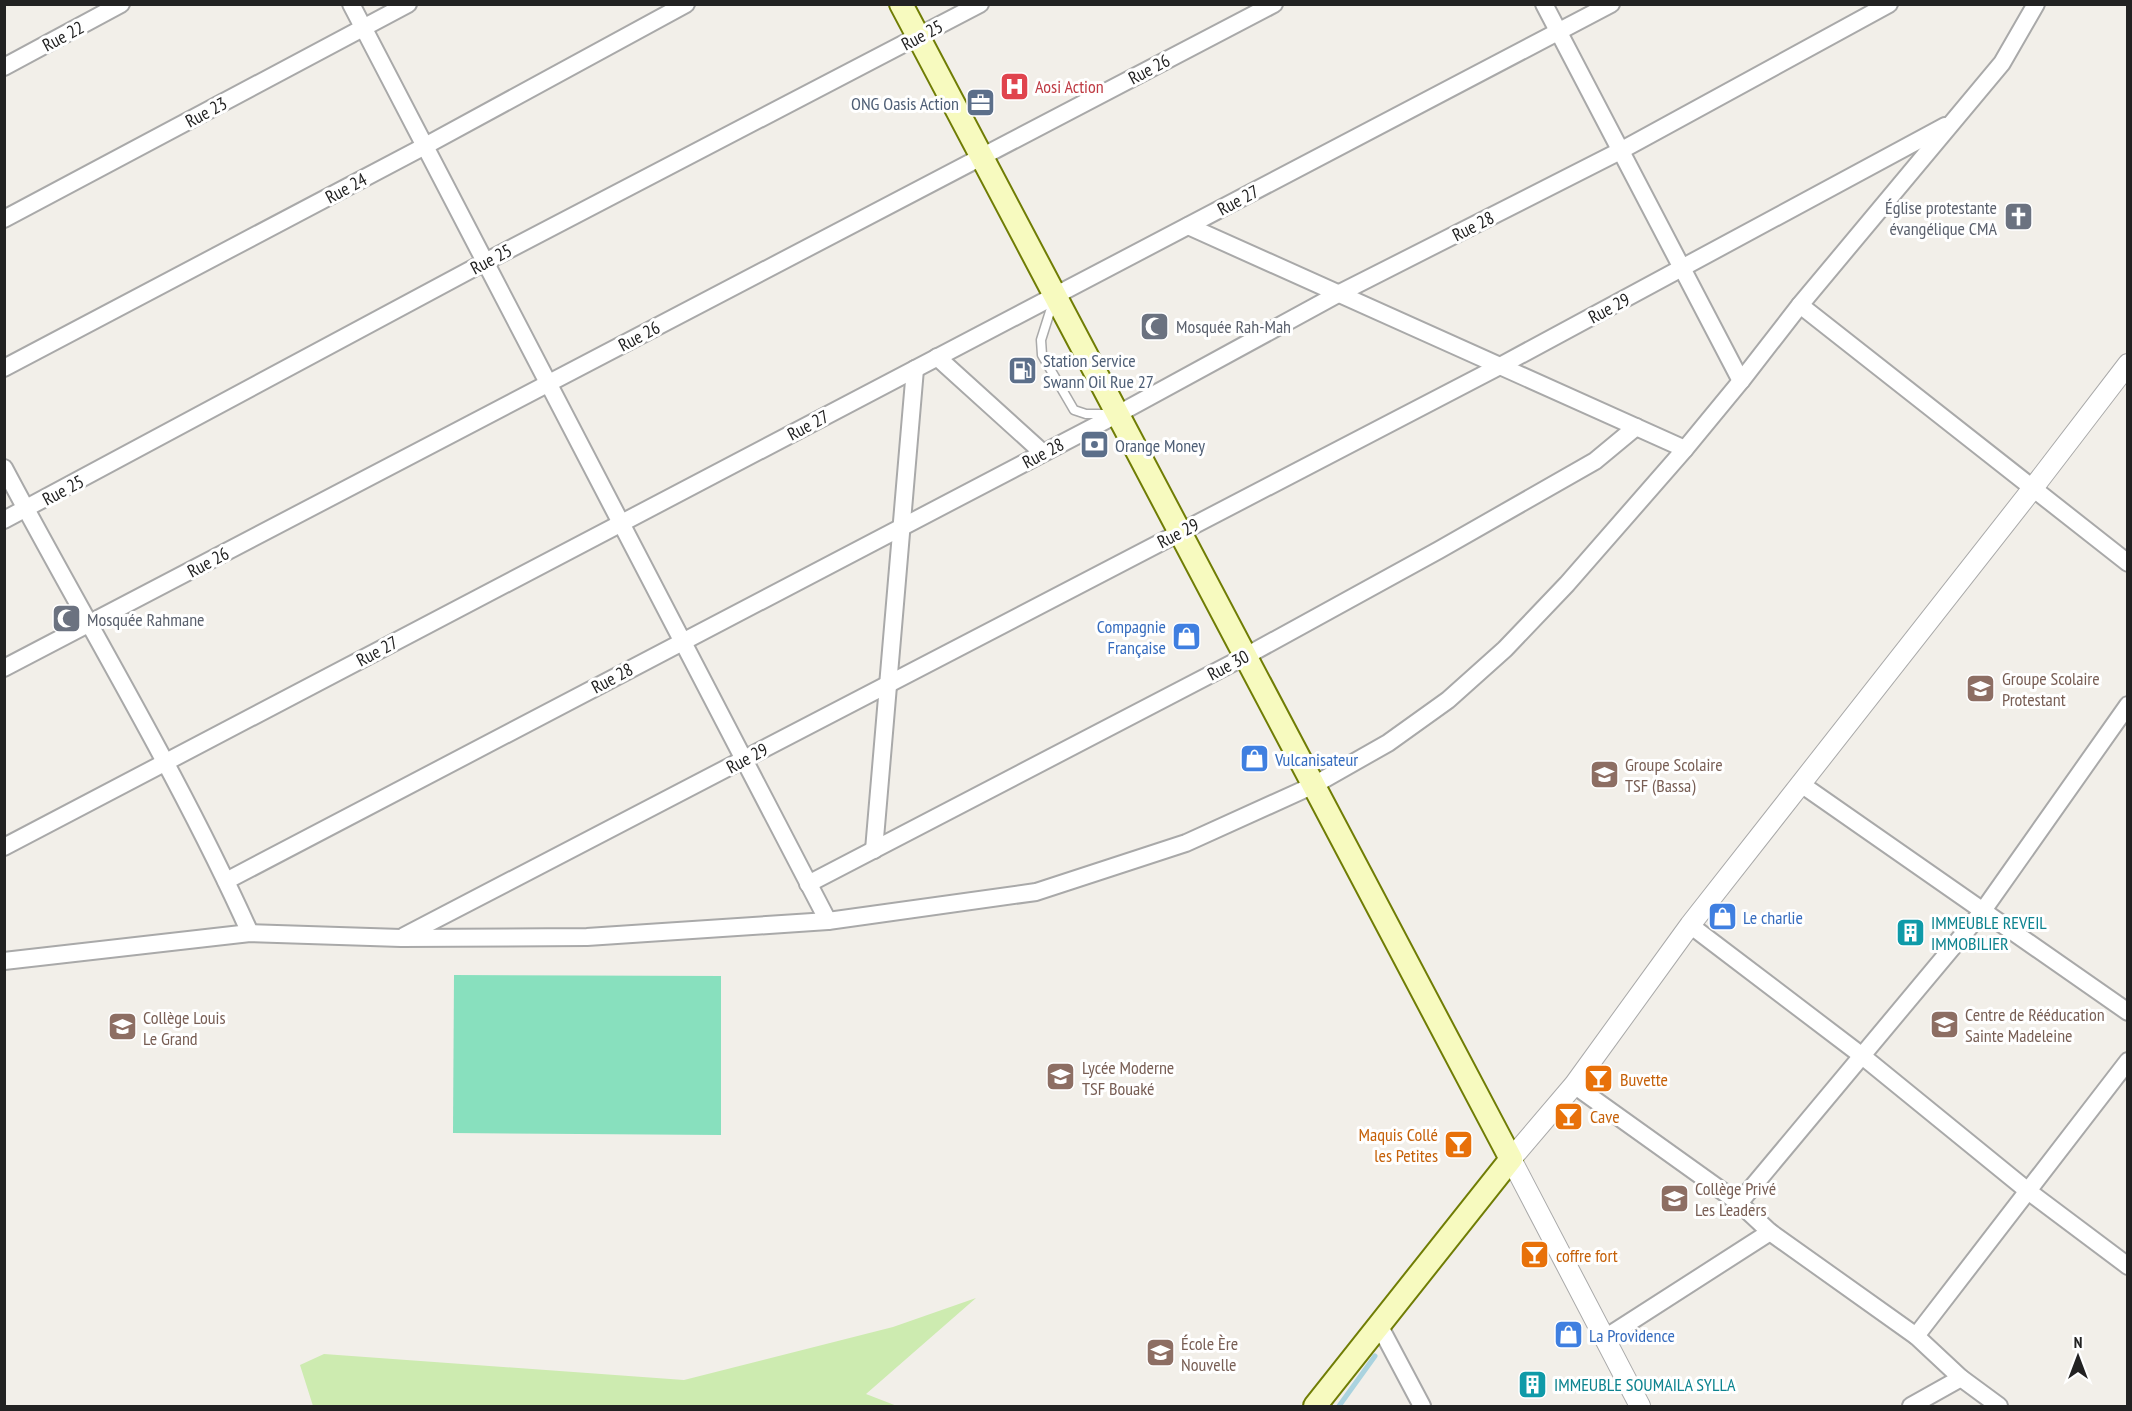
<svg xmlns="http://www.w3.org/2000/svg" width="2132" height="1411" font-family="'PT Sans Narrow',sans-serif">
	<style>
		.grass { fill: #cdebb0 }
		.pitch { fill: #88e0be }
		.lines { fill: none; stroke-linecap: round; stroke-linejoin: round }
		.stream { stroke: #aad3df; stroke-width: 5 }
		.service-casing { stroke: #a9a9a9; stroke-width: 11 }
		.minor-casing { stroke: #a9a9a9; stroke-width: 20 }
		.tertiary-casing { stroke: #a9a9a9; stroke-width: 22 }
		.secondary-casing { stroke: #707d05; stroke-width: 26 }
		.service { stroke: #fff; stroke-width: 8 }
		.minor { stroke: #fff; stroke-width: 16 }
		.tertiary { stroke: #fff; stroke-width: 20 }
		.secondary { stroke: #f7fabf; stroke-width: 22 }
		.labels { text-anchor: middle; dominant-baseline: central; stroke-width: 6; stroke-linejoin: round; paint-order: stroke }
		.street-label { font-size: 18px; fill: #222; stroke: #fff }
		.health-label { font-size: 18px; fill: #be3a42; stroke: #fff; text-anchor: start }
		.service-label { font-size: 18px; fill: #4e5e75; stroke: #fff; text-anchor: start }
		.worship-label { font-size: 18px; fill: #5b616d; stroke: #fff; text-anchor: start }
		.shop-label { font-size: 18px; fill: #366cbe; stroke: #fff; text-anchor: start }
		.education-label { font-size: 18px; fill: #785e54; stroke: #fff; text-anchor: start }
		.culture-label { font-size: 18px; fill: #0d838f; stroke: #fff; text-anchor: start }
		.food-label { font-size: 18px; fill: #c56008; stroke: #fff; text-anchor: start }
	</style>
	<rect width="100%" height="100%" fill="#f2efe9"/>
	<polygon class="grass" points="976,1298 866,1394 897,1406 313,1406 300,1365 324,1354 684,1380 893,1327"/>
	<polygon class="pitch" points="454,975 721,976 721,1135 453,1133"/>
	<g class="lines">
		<polyline class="stream" points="1339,1406 1375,1356"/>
		<defs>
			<polyline id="service" points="1053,302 1041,340 1042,355 1074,410 1086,414 1110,414"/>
			<g id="minor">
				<polyline points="351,4 828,921"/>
				<polyline points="1544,4 1741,381"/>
				<polyline points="4,67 121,4"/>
				<polyline points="4,219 408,4"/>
				<polyline points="1188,226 1685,449"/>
				<polyline points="1800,305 2128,563"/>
				<polyline points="937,357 1043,453"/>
				<polyline points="4,368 425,146 686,4"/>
				<path d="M4,468C86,623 178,773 250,933"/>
				<polyline points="4,520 485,262 980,4"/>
				<polyline points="4,668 1274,4"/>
				<polyline points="1801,784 2128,1012"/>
				<polyline points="4,847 1611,4"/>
				<polyline points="874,850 915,369"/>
				<polyline points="226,881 1118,414 1338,294 1620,151 1889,4"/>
				<polyline points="808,884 1246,656 1439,550 1595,461 1636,427"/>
				<polyline points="1690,925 1861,1055 2028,1191 2128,1266"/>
				<polyline points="404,936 1500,366 1945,126"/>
				<polyline points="4,961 250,933 401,938 587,937 828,921 1036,892 1186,843 1314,785 1388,743 1448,700 1505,649 1567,584 1685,449 1741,381 1800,305 2002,63 2036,4"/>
				<polyline points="1574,1085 1739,1203 1770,1232 1916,1336 1961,1378 1999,1406"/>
				<polyline points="1739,1203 1982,912 2128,705"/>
				<polyline points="1379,1325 1422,1406"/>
				<polyline points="1916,1336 2128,1061"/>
				<polyline points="1605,1338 1770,1232"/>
				<polyline points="1911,1406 1961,1378"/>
			</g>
			<polyline id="tertiary" points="1640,1406 1511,1159 1574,1085 1690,925 2033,488 2128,364"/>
			<polyline id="secondary" points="901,4 1511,1159 1315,1406"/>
		</defs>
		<use href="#service" class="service-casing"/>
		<use href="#minor" class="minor-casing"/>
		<use href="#tertiary" class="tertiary-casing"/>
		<use href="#secondary" class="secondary-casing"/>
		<use href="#service" class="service"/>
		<use href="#minor" class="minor"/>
		<use href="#tertiary" class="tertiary"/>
		<use href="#secondary" class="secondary"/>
	</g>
	<defs>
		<symbol id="hospital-square" viewBox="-11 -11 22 22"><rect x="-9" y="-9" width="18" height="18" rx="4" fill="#e0444e" stroke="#fff"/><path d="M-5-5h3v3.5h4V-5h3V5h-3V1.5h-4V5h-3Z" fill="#fff"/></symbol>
		<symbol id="office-square" viewBox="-11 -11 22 22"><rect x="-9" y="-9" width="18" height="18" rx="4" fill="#5c6f8a" stroke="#fff"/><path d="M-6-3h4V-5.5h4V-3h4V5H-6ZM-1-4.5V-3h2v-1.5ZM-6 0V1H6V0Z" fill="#fff"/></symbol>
		<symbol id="church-square" viewBox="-11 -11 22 22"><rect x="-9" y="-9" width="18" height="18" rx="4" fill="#6b7280" stroke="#fff"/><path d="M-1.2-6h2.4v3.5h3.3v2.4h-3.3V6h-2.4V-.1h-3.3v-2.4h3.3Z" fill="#fff"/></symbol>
		<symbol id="mosque-square" viewBox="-11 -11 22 22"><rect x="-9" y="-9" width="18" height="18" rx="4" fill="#6b7280" stroke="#fff"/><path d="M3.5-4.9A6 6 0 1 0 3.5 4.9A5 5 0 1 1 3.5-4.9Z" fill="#fff"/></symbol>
		<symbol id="fuel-square" viewBox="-11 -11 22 22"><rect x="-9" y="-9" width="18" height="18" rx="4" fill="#5c6f8a" stroke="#fff"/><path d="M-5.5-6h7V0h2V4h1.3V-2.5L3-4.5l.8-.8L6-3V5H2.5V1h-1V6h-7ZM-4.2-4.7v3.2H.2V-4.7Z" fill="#fff"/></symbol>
		<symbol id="bank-square" viewBox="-11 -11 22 22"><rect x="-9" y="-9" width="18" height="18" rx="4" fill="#5c6f8a" stroke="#fff"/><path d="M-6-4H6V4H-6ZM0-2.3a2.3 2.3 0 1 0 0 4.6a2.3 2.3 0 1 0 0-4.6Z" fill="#fff"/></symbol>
		<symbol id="shop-square" viewBox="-11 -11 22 22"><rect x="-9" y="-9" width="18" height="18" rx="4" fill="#3f7fe0" stroke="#fff"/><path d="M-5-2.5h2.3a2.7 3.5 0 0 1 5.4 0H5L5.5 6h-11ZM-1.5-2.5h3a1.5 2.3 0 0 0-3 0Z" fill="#fff"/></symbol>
		<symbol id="school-square" viewBox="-11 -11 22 22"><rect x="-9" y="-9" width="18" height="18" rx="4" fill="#8d6e63" stroke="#fff"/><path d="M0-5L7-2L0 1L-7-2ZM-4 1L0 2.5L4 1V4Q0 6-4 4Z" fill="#fff"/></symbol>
		<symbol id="building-square" viewBox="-11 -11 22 22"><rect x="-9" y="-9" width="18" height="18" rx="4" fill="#0f9aa8" stroke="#fff"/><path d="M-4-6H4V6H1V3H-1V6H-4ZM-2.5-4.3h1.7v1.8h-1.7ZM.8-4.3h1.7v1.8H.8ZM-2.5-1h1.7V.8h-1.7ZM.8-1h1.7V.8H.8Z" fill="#fff"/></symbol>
		<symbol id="bar-square" viewBox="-11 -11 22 22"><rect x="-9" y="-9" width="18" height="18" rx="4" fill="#e8710a" stroke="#fff"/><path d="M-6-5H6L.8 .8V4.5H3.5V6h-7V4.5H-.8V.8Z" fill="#fff"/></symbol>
	</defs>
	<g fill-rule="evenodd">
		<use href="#hospital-square" x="998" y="70" width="33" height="33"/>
		<use href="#office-square" x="964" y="86" width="33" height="33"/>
		<use href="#church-square" x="2002" y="200" width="33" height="33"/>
		<use href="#mosque-square" x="1138" y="310" width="33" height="33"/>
		<use href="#fuel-square" x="1006" y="354" width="33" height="33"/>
		<use href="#bank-square" x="1078" y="428" width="33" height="33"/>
		<use href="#mosque-square" x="50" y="602" width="33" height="33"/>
		<use href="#shop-square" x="1170" y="620" width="33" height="33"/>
		<use href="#school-square" x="1964" y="672" width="33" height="33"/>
		<use href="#shop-square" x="1238" y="742" width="33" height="33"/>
		<use href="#school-square" x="1588" y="758" width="33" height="33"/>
		<use href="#shop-square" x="1706" y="900" width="33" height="33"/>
		<use href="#building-square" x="1894" y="916" width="33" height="33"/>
		<use href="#school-square" x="1928" y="1008" width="33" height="33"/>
		<use href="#school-square" x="106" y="1010" width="33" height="33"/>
		<use href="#school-square" x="1044" y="1060" width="33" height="33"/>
		<use href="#bar-square" x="1582" y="1062" width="33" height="33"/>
		<use href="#bar-square" x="1552" y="1100" width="33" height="33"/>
		<use href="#bar-square" x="1442" y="1128" width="33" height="33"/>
		<use href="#school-square" x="1658" y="1182" width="33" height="33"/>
		<use href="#bar-square" x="1518" y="1238" width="33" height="33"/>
		<use href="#shop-square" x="1552" y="1318" width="33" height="33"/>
		<use href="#school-square" x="1144" y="1336" width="33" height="33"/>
		<use href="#building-square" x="1516" y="1368" width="33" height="33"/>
	</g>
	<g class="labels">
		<g class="street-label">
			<text transform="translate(922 35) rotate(-28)">Rue 25</text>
			<text transform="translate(63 36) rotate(-28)">Rue 22</text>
			<text transform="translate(1149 69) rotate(-28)">Rue 26</text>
			<text transform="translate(206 112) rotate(-28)">Rue 23</text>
			<text transform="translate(346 188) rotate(-28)">Rue 24</text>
			<text transform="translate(1238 200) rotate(-28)">Rue 27</text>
			<text transform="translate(1473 226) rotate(-27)">Rue 28</text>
			<text transform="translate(491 259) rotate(-28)">Rue 25</text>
			<text transform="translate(1609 308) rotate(-28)">Rue 29</text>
			<text transform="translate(639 336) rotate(-28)">Rue 26</text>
			<text transform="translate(808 425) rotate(-28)">Rue 27</text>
			<text transform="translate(1043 453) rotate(-28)">Rue 28</text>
			<text transform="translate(63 490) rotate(-28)">Rue 25</text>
			<text transform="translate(1178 533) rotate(-27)">Rue 29</text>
			<text transform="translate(208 562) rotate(-28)">Rue 26</text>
			<text transform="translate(377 651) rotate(-28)">Rue 27</text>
			<text transform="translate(1228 665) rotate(-28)">Rue 30</text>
			<text transform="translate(612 678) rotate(-28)">Rue 28</text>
			<text transform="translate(747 758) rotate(-28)">Rue 29</text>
		</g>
		<g class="health-label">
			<text x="1035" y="86">Aosi Action</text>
		</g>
		<g class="service-label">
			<text x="959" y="103" text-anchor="end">ONG Oasis Action</text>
			<text x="1043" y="360">Station Service<tspan x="1043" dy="21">Swann Oil Rue 27</tspan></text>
			<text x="1115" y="445">Orange Money</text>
		</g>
		<g class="worship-label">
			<text x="1997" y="207" text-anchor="end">Église protestante<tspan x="1997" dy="21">évangélique CMA</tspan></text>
			<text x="1176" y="326">Mosquée Rah-Mah</text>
			<text x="87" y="619">Mosquée Rahmane</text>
		</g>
		<g class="shop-label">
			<text x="1166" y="626" text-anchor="end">Compagnie<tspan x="1166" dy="21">Française</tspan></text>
			<text x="1275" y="759">Vulcanisateur</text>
			<text x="1743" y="917">Le charlie</text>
			<text x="1589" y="1335">La Providence</text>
		</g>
		<g class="education-label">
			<text x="2002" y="678">Groupe Scolaire<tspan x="2002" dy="21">Protestant</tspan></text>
			<text x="1625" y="764">Groupe Scolaire<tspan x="1625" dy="21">TSF (Bassa)</tspan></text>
			<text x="1965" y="1014">Centre de Rééducation<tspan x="1965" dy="21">Sainte Madeleine</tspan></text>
			<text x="143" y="1017">Collège Louis<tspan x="143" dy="21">Le Grand</tspan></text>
			<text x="1082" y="1067">Lycée Moderne<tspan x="1082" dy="21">TSF Bouaké</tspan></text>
			<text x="1695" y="1188">Collège Privé<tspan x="1695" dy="21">Les Leaders</tspan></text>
			<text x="1181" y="1343">École Ère<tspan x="1181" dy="21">Nouvelle</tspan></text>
		</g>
		<g class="culture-label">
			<text x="1931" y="922">IMMEUBLE REVEIL<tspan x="1931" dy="21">IMMOBILIER</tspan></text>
			<text x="1554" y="1384">IMMEUBLE SOUMAILA SYLLA</text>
		</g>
		<g class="food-label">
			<text x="1620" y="1079">Buvette</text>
			<text x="1590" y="1116">Cave</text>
			<text x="1438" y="1134" text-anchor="end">Maquis Collé<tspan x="1438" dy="21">les Petites</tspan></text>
			<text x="1556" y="1255">coffre fort</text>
		</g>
	</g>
	<rect width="2132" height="1411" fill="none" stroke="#222222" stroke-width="12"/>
	<g transform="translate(2078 1357)" stroke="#ffffff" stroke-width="4.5" paint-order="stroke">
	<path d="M0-4.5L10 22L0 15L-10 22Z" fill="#222222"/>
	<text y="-9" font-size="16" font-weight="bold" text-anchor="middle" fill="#222222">N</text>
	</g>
</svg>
